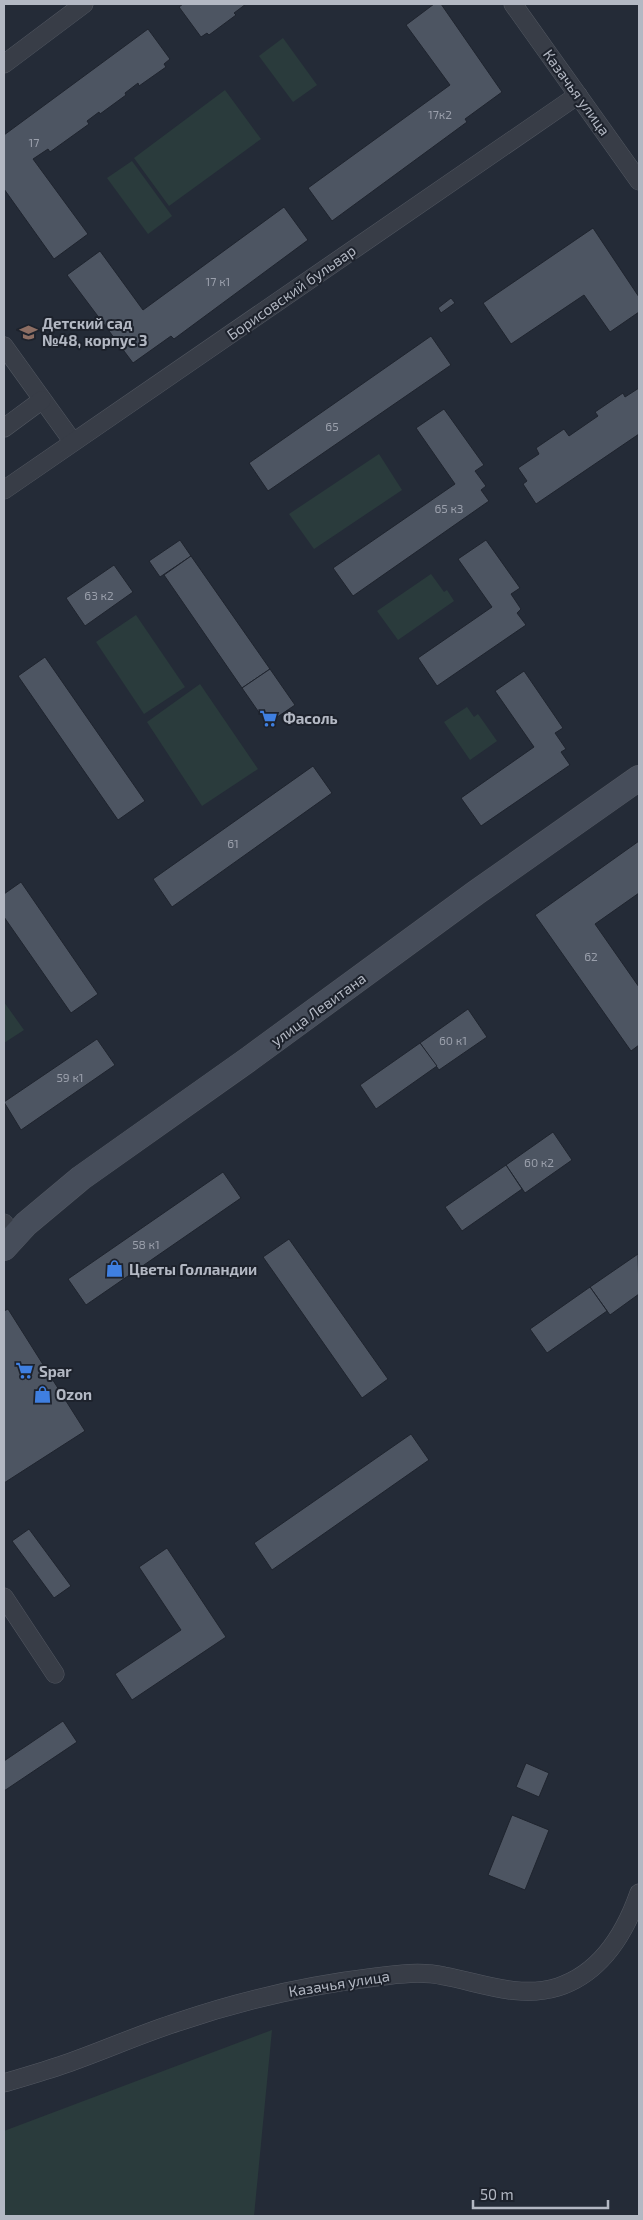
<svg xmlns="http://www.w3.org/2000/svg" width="643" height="2220" font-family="'Exo 2',sans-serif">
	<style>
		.green { fill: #2a3b3c }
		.building { fill: #4d5562; stroke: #1f242e }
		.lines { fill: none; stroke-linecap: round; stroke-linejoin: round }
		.street-casing { stroke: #535862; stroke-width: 19 }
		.secondary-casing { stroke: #535862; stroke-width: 26 }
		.street { stroke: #383d47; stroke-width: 18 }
		.secondary { stroke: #464d5a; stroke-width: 25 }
		.labels { text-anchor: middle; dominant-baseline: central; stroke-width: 4; stroke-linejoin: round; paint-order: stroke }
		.number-label { font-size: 12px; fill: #9a9fab }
		.street-label { font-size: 15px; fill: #b3b8c3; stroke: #1d222c }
		.poi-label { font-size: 15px; font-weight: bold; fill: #b3b8c3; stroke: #1d222c; text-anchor: start }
	</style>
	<rect width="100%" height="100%" fill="#242b37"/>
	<g class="green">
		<polygon points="283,38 317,85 293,102 259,56"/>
		<polygon points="225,90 261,139 169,206 134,158"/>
		<polygon points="132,161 172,216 148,234 107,178"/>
		<polygon points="379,454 402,490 314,549 289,514"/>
		<polygon points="431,574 444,592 447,590 454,601 398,640 377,611"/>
		<polygon points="136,615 185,687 144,714 96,642"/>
		<polygon points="200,684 258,769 202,806 147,722"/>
		<polygon points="467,707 474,717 478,714 497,741 470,760 444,722"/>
		<polygon points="4,1002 24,1030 4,1043"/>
		<polygon points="272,2030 254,2216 4,2216 4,2131"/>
	</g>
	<g class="building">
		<polygon points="183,4 246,4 234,13 236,15 209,35 207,33 201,37 179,7"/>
		<polygon points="434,4 441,4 502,92 465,119 467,122 332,221 308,188 450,85 406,25"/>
		<polygon points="148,29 170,59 164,64 166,67 139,86 138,83 125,93 126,95 100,114 99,112 87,121 89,124 50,152 48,149 33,159 88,234 54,259 4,189 4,135"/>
		<polygon points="284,207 308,240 174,339 171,336 133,363 67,275 100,251 143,310"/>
		<polygon points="593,228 639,297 639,312 610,332 584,295 511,344 483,303"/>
		<polygon points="451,298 455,303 441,313 438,308"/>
		<polygon points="431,336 451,365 268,491 249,463"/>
		<polygon points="639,388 639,434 536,504 523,484 527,481 518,468 539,454 536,448 564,429 569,436 598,416 595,412 623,393 625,397"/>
		<polygon points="444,409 484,465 475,471 486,486 481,490 489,501 353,596 333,568 455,484 416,428"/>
		<polygon points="180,540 191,556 160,577 149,561"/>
		<polygon points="486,540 520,588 511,594 521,609 517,613 526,625 437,686 418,658 492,607 458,559"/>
		<polygon points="191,556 270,669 242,688 164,575"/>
		<polygon points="114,565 133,592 85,626 66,598"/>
		<polygon points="45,657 145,801 118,820 18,676"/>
		<polygon points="270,669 295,705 267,724 242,688"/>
		<polygon points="524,671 563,728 555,733 566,749 561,752 570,765 481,826 461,798 534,747 495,691"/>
		<polygon points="313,766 332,793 172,907 153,879"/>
		<polygon points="639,841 639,893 595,924 639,987 639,1045 631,1051 535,915"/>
		<polygon points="21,882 98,994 71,1013 4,917 4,894"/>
		<polygon points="468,1009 487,1037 439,1070 420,1043"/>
		<polygon points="97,1039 115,1065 21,1130 4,1102"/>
		<polygon points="420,1043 437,1066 376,1109 360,1085"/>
		<polygon points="553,1132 572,1160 525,1193 506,1165"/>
		<polygon points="506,1165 522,1189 462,1231 445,1207"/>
		<polygon points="223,1172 241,1198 86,1305 68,1279"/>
		<polygon points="289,1239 388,1379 362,1398 263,1257"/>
		<polygon points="638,1254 639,1294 610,1315 590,1287"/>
		<polygon points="590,1287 607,1311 547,1353 530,1329"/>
		<polygon points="8,1309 85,1431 4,1483 4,1311"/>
		<polygon points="411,1434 429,1460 272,1570 254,1543"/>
		<polygon points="29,1529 71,1586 54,1598 12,1541"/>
		<polygon points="167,1548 226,1637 132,1700 115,1674 181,1630 139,1567"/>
		<polygon points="63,1721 77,1742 4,1791 4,1761"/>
		<polygon points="526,1763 549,1773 539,1797 516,1787"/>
		<polygon points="512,1815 549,1830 525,1890 488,1875"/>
	</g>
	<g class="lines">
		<defs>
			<g id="street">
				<polyline points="513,4 639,181"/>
				<polyline points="4,64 84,4"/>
				<polyline points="4,346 73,442"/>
				<polyline points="4,428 42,400"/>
				<polyline points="4,490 578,95"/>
				<polyline points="4,1223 14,1237"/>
				<polyline points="4,1597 55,1674"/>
				<path d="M4,2083C24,2077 45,2071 65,2064C103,2051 140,2034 178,2022C242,2000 309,1985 376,1977C398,1974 422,1971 444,1976C482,1983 519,1999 558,1987C601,1973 625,1933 639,1893"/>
			</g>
			<polyline id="secondary" points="4,1248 26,1224 81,1178 249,1059 477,892 639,778"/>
		</defs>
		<use href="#street" class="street-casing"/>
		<use href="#secondary" class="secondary-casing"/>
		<use href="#street" class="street"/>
		<use href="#secondary" class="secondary"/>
	</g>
	<defs>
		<symbol id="school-bare" viewBox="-9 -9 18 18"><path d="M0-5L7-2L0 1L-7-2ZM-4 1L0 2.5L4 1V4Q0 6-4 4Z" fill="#8d6e63" stroke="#1d222c" stroke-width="2.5" paint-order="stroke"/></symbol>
		<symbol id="supermarket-bare" viewBox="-9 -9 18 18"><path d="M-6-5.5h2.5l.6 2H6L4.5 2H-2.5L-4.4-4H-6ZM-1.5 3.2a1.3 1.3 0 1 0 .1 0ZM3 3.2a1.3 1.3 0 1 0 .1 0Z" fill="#3f7fe0" stroke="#1d222c" stroke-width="2.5" paint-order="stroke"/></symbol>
		<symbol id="shop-bare" viewBox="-9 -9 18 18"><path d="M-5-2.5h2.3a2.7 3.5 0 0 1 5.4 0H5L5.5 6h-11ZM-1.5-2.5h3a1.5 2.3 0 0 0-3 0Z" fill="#3f7fe0" stroke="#1d222c" stroke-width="2.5" paint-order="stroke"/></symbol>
	</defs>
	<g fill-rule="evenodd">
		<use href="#school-bare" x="16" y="320" width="25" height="25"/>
		<use href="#supermarket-bare" x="256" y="706" width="25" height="25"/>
		<use href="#shop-bare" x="102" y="1256" width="25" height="25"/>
		<use href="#supermarket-bare" x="12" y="1358" width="25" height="25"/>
		<use href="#shop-bare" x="30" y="1382" width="25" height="25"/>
	</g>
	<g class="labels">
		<g class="number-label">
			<text x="440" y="114">17к2</text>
			<text x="34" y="142">17</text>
			<text x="218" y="281">17 к1</text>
			<text x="332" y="426">65</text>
			<text x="449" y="508">65 к3</text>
			<text x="99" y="595">63 к2</text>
			<text x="233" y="843">61</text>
			<text x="591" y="956">62</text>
			<text x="453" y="1040">60 к1</text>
			<text x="70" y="1077">59 к1</text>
			<text x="539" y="1162">60 к2</text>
			<text x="146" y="1244">58 к1</text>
		</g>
		<g class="street-label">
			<text transform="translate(577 92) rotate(54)">Казачья улица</text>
			<text transform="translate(291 292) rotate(-35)">Борисовский бульвар</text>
			<text transform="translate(318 1009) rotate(-36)">улица Левитана</text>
			<text transform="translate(339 1983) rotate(-9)">Казачья улица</text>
		</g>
		<g class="poi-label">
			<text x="42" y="323">Детский сад<tspan x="42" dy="17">№48, корпус 3</tspan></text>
			<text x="283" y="718">Фасоль</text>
			<text x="129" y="1269">Цветы Голландии</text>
			<text x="39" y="1371">Spar</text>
			<text x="56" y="1394">Ozon</text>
		</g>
	</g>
	<rect width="643" height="2220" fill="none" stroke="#b3b8c3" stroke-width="10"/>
	<path d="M473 2200v8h135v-8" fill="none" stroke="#b3b8c3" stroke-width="2.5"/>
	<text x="480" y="2200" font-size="15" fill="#b3b8c3" stroke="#1d222c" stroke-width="4" paint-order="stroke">50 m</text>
</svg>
